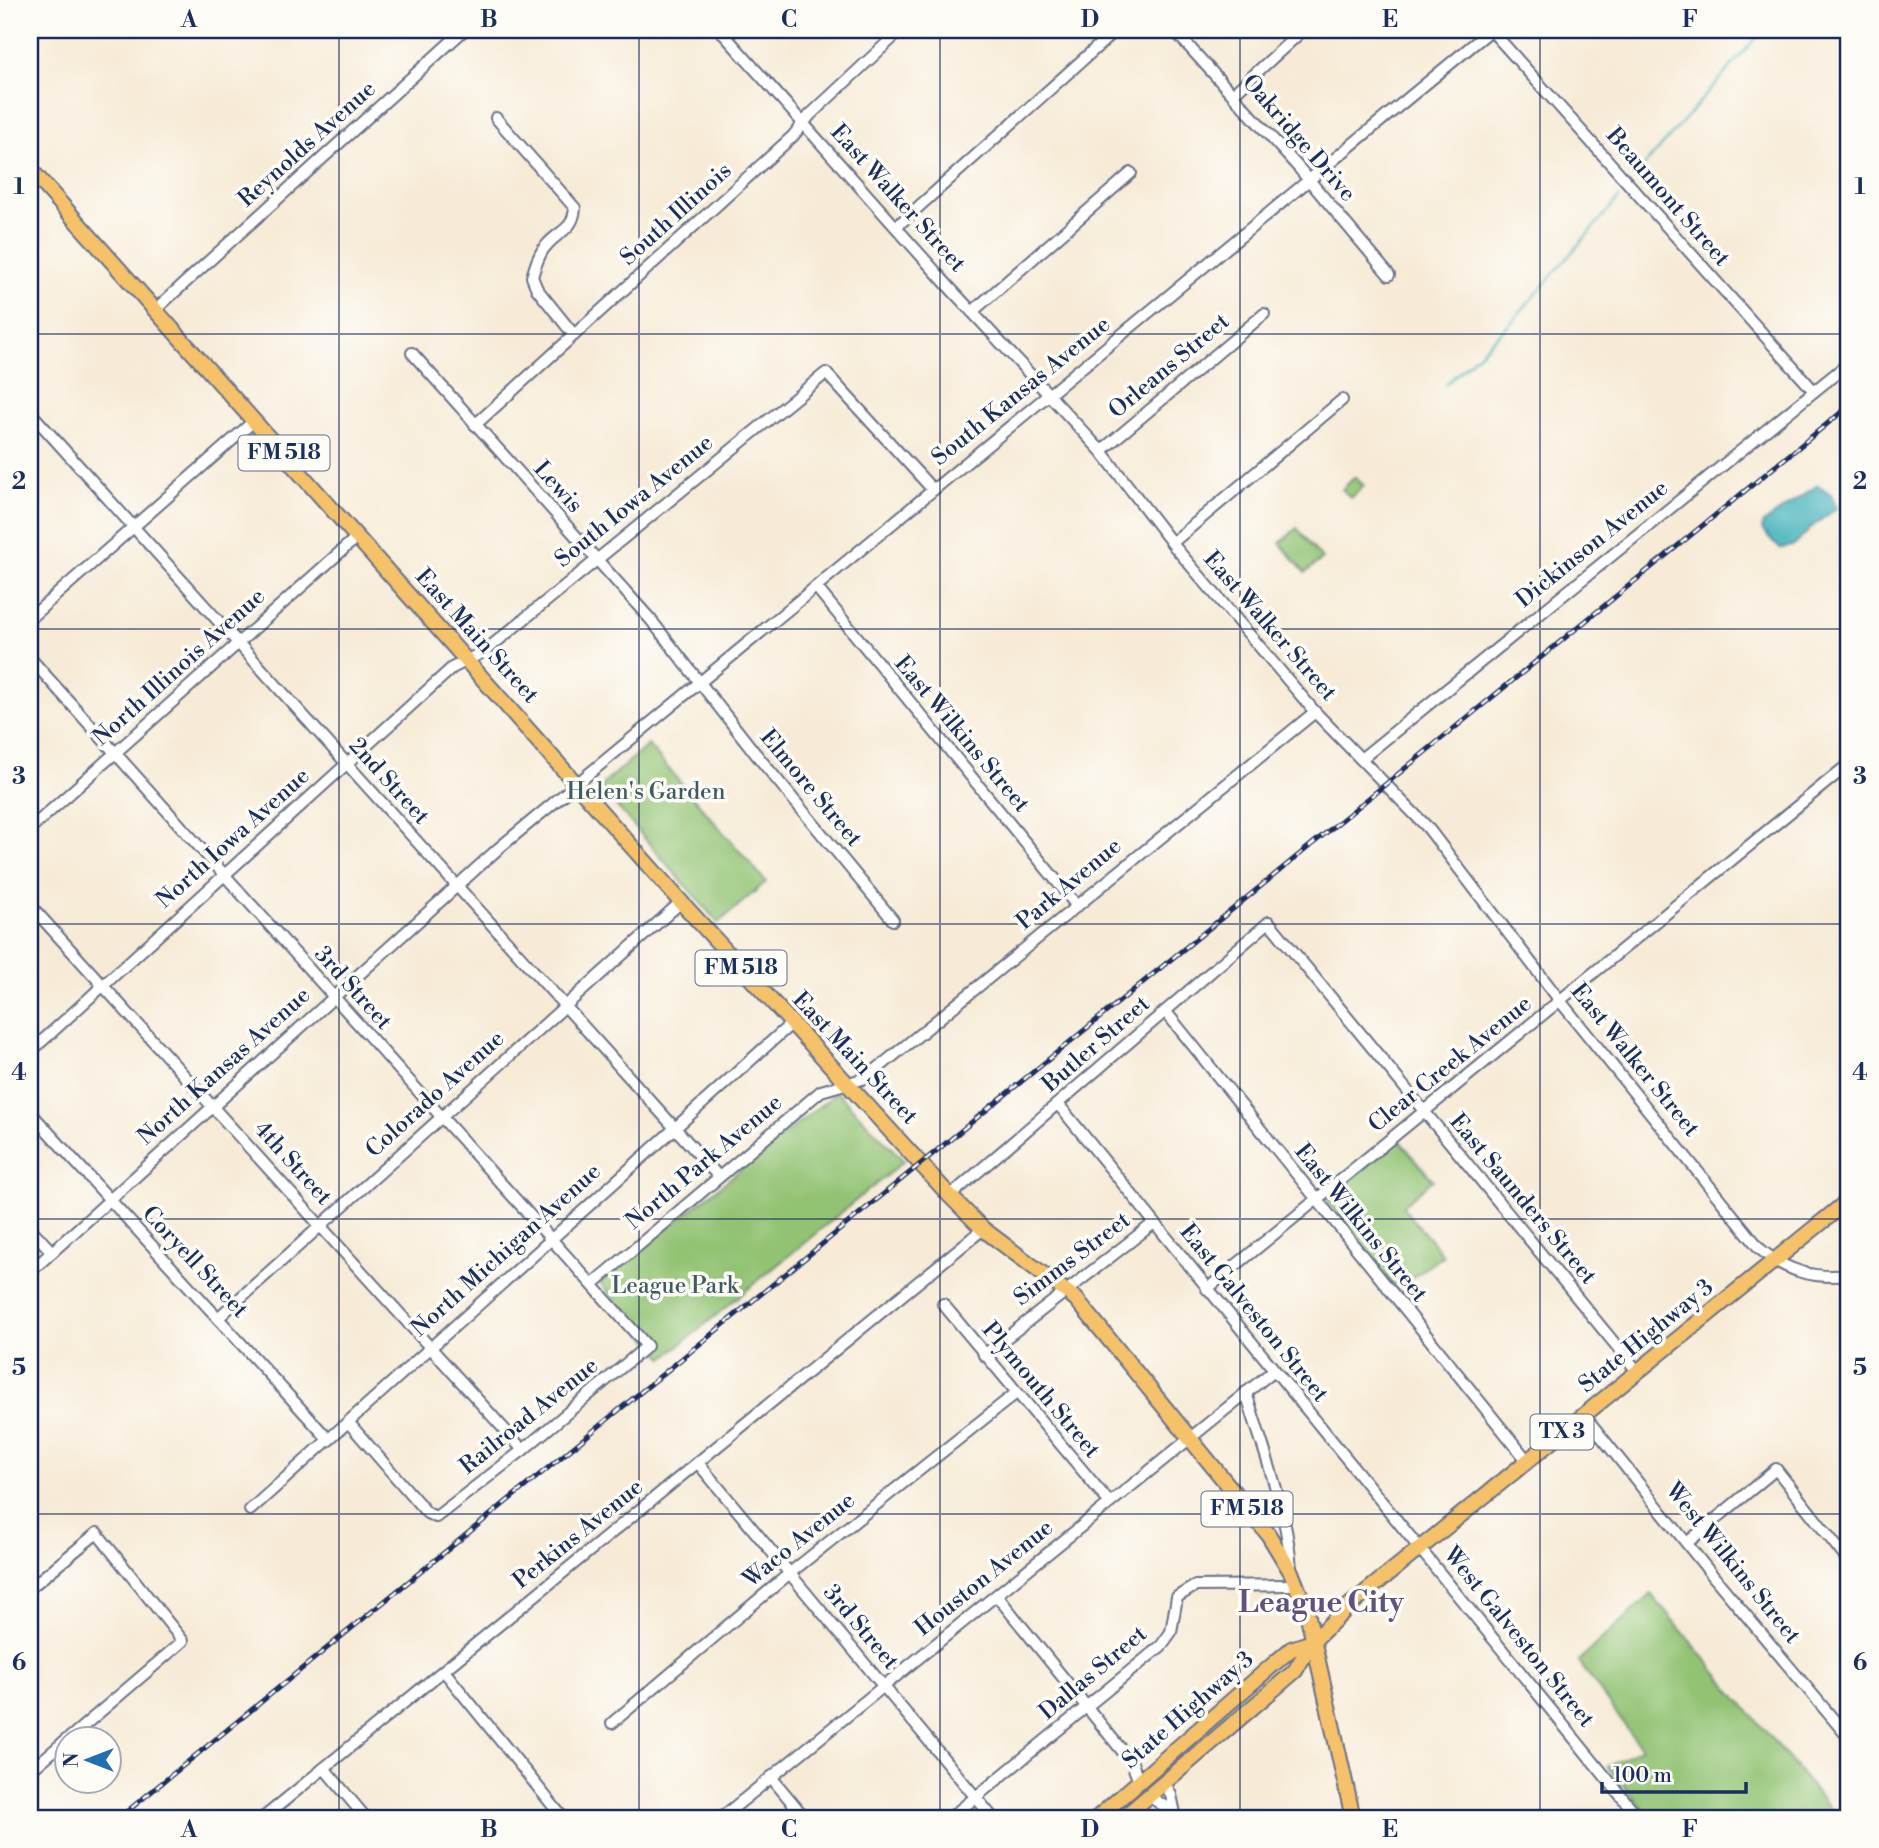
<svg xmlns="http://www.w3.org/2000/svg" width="1879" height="1848" font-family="'Libre Bodoni',serif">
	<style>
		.green { fill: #92c373; stroke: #567968; stroke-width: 2 }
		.water { fill: #40b0ba; stroke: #2e708c; stroke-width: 2 }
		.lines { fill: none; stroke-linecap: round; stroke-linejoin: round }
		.stream { stroke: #40b0ba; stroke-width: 2.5 }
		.minor-casing { stroke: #687188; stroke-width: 14 }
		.major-casing { stroke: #687188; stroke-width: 18 }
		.minor { stroke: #fff; stroke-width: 10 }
		.major { stroke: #f5c16b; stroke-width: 14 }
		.rail-casing { stroke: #1b2f5e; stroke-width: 5 }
		.rail { stroke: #fdfcf7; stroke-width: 2.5; stroke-dasharray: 8; stroke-linecap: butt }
		.grid { fill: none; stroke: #1b2f5e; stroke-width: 2; stroke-opacity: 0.55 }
		.labels { text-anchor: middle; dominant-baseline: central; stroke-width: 7; stroke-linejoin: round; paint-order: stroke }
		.shield { fill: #fdfcf7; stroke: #5f6c8c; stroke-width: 2 }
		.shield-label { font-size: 21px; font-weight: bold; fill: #1b2f5e }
		.street-label { font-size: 23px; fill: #1b2f5e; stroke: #fdfcf7 }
		.park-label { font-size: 23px; fill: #3f5b64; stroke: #fdfcf7 }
		.district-label { font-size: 30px; font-weight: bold; fill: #60527e; stroke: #fdfcf7 }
		.neatline { fill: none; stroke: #1b2f5e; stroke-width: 2.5 }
		.grid-label { font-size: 23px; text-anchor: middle; font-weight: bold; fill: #1b2f5e }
	</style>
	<rect width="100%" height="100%" fill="#fdfcf7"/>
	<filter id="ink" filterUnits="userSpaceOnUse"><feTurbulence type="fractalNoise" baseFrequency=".0143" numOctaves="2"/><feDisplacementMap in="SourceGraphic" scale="14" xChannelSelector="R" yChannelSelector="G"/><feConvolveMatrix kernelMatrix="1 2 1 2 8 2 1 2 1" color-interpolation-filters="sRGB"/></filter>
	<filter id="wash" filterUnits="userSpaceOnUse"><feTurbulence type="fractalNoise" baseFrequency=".00686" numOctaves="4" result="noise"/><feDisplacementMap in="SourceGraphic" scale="28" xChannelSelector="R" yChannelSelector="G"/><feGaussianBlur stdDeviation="1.57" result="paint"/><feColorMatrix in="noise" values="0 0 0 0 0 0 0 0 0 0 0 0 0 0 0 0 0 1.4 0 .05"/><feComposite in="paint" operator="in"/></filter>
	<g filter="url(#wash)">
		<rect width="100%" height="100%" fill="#f7ebd7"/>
		<g class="green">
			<polygon points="1355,477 1364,486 1351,498 1342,489"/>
			<polygon points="1297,528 1322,559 1305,573 1280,543"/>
			<polygon points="648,745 766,882 718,923 600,787"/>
			<polygon points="837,1092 904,1161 664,1358 600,1283"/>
			<polygon points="1399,1140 1433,1180 1402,1206 1443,1255 1396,1290 1326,1199"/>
			<polygon points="1651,1594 1838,1818 1651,1818 1608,1767 1641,1748 1578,1661"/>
		</g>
		<polygon class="water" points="1818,485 1831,494 1837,508 1814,525 1795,545 1780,549 1762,530 1763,523"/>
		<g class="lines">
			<g class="stream">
				<polyline points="1637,174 1763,30"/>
				<polyline points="1445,385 1509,325 1619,198"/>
			</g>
		</g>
	</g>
	<g filter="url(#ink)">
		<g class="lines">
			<defs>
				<g id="minor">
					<path d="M720,30L950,288L1101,451L1175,547L1315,712L1428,828L1561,1002L1760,1249C1787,1272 1814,1279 1849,1275"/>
					<polyline points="1174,30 1298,167 1389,275"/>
					<polyline points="1491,30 1814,391"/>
					<polyline points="30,34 35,30"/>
					<polyline points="1233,94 1303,30"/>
					<path d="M496,118L575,208C573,231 559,230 546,246C539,253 535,267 532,277L537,289L574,335"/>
					<polyline points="896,227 1116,30"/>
					<polyline points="156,309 464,30"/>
					<polyline points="972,312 1131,173"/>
					<polyline points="412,353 651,620 755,753 893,920"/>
					<polyline points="30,412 719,1177"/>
					<polyline points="475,425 793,136 810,115 901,30"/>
					<polyline points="1101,451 1264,314"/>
					<polyline points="1172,543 1342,400"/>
					<polyline points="816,587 1077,906"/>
					<polyline points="30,618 255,420"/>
					<polyline points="30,658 647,1346 523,1450 436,1517 427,1513 349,1423"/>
					<polyline points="1361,759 1849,363"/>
					<polyline points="30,829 357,537"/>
					<polyline points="30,905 523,1450"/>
					<polyline points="1166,1012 1526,1459"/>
					<polyline points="30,1052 452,668 485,651 826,373 933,490"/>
					<polyline points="1058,1104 1639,1818"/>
					<polyline points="30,1112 329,1440"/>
					<polyline points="950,1196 1269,922 1638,1372"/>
					<polyline points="30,1228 52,1252"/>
					<polyline points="30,1272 499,848 1491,30"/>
					<polyline points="593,1284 821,1091 866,1078 1315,712"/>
					<polyline points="1207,1289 1849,764"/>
					<polyline points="943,1304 1109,1502"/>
					<polyline points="218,1318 681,902"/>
					<polyline points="984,1355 1154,1223"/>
					<path d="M1246,1392C1263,1451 1288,1510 1291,1571"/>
					<polyline points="1584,1415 1708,1570 1849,1738"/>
					<polyline points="698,1463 993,1818"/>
					<polyline points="250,1510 792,1023"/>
					<polyline points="1688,1542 1776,1469 1849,1562"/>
					<polyline points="30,1588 97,1533 183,1641 67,1740"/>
					<polyline points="998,1597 1132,1763 1139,1782"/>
					<polyline points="444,1671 563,1818"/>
					<polyline points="612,1723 790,1573 1015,1394"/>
					<polyline points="324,1768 366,1818"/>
					<polyline points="30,1771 66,1740"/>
					<polyline points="771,1777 805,1818"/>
					<polyline points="1165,1783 1171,1795 1176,1818"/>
					<polyline points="1149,1796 1173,1812"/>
					<polyline points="263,1818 983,1229"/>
					<polyline points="721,1818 1273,1371"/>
					<polyline points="950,1818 1161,1646 1171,1632 1177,1597 1195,1586 1297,1585"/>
				</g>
				<g id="major">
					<polyline points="30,169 681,902 950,1196 983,1229 1076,1299 1268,1534 1291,1572 1307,1612 1353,1818"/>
					<polyline points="1097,1818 1291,1649 1312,1642"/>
					<polyline points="1123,1818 1295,1671 1312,1642 1350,1605 1849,1200"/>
				</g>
			</defs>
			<use href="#minor" class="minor-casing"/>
			<use href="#major" class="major-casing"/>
			<use href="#minor" class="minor"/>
			<use href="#major" class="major"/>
			<defs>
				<polyline id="rail" points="119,1818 1849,406"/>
			</defs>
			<use href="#rail" class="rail-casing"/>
			<use href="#rail" class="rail"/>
		</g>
	</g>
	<path class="grid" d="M339,30V1818M639,30V1818M940,30V1818M1240,30V1818M1540,30V1818M30,334H1849M30,629H1849M30,924H1849M30,1219H1849M30,1514H1849"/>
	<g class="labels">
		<g class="shield">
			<rect x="238.5" y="435.5" width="91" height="35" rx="5"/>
			<rect x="695.5" y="950.5" width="91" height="35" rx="5"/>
			<rect x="1530.5" y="1414.5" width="63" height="35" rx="5"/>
			<rect x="1201.5" y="1491.5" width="91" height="35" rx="5"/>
		</g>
		<g class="shield-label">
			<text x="284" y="453">FM 518</text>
			<text x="741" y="968">FM 518</text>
			<text x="1562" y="1432">TX 3</text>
			<text x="1247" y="1509">FM 518</text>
		</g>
		<g class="street-label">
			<text transform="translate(1299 138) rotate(49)">Oakridge Drive</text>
			<text transform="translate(307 144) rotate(-42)">Reynolds Avenue</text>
			<text transform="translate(1668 197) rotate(49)">Beaumont Street</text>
			<text transform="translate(898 198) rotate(48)">East Walker Street</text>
			<text transform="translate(676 214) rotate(-42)">South Illinois</text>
			<text transform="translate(1169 366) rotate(-40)">Orleans Street</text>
			<text transform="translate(1021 391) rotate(-39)">South Kansas Avenue</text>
			<text transform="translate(558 487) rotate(48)">Lewis</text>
			<text transform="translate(634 501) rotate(-39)">South Iowa Avenue</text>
			<text transform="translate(1592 544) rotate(-39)">Dickinson Avenue</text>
			<text transform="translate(1270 626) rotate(49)">East Walker Street</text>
			<text transform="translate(477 636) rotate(48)">East Main Street</text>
			<text transform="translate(179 667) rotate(-42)">North Illinois Avenue</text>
			<text transform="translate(962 734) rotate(50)">East Wilkins Street</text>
			<text transform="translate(389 781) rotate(48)">2nd Street</text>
			<text transform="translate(811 788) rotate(50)">Elmore Street</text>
			<text transform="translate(233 838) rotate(-42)">North Iowa Avenue</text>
			<text transform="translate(1069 884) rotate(-40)">Park Avenue</text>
			<text transform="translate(353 988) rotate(48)">3rd Street</text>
			<text transform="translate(1096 1044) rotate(-41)">Butler Street</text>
			<text transform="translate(855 1058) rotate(47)">East Main Street</text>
			<text transform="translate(1635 1060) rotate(51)">East Walker Street</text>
			<text transform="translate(1450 1064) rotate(-39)">Clear Creek Avenue</text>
			<text transform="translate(224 1066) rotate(-42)">North Kansas Avenue</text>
			<text transform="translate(435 1094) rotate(-42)">Colorado Avenue</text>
			<text transform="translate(704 1162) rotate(-40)">North Park Avenue</text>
			<text transform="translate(293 1163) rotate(48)">4th Street</text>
			<text transform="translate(1523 1199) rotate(50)">East Saunders Street</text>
			<text transform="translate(1361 1223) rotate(51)">East Wilkins Street</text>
			<text transform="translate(506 1250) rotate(-42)">North Michigan Avenue</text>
			<text transform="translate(1072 1259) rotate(-37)">Simms Street</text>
			<text transform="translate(195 1262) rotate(47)">Coryell Street</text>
			<text transform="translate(1254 1313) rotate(51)">East Galveston Street</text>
			<text transform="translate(1646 1336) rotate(-39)">State Highway 3</text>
			<text transform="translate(1041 1390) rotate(50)">Plymouth Street</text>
			<text transform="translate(529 1416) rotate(-39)">Railroad Avenue</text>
			<text transform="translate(578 1534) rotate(-39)">Perkins Avenue</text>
			<text transform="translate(799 1540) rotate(-39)">Waco Avenue</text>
			<text transform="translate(1733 1563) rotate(51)">West Wilkins Street</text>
			<text transform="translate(984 1578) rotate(-39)">Houston Avenue</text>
			<text transform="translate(861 1627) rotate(50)">3rd Street</text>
			<text transform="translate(1519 1637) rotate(51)">West Galveston Street</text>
			<text transform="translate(1093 1673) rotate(-40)">Dallas Street</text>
			<text transform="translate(1188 1710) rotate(-41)">State Highway 3</text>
		</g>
		<g class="park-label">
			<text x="646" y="792">Helen's Garden</text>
			<text x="675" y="1286">League Park</text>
		</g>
		<g class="district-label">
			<text x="1321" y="1603">League City</text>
		</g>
	</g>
	<rect width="1879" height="1848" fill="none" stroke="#fdfcf7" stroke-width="77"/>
	<g transform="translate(88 1760) rotate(270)"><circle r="33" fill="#fdfcf7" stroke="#a3aaba" stroke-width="2"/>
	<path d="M0-5L12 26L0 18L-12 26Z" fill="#1f6fb2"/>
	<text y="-10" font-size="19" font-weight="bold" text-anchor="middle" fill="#1b2f5e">N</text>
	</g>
	<path d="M1602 1782v10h144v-10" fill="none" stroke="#1b2f5e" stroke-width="3.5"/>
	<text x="1613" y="1782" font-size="21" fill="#1b2f5e" stroke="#fdfcf7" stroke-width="5" paint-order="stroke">100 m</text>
	<rect x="38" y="38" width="1802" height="1772" class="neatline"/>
	<g class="grid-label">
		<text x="189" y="27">A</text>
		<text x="489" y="27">B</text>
		<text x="789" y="27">C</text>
		<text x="1090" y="27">D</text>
		<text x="1390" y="27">E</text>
		<text x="1690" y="27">F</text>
		<text x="19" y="194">1</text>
		<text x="1860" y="194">1</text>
		<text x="19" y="489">2</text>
		<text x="1860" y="489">2</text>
		<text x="19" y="784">3</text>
		<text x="1860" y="784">3</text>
		<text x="19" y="1080">4</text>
		<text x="1860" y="1080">4</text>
		<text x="19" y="1375">5</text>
		<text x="1860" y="1375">5</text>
		<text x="19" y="1670">6</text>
		<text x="1860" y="1670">6</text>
		<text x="189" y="1837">A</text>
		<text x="489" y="1837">B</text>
		<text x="789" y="1837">C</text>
		<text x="1090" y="1837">D</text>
		<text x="1390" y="1837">E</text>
		<text x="1690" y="1837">F</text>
	</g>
</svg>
